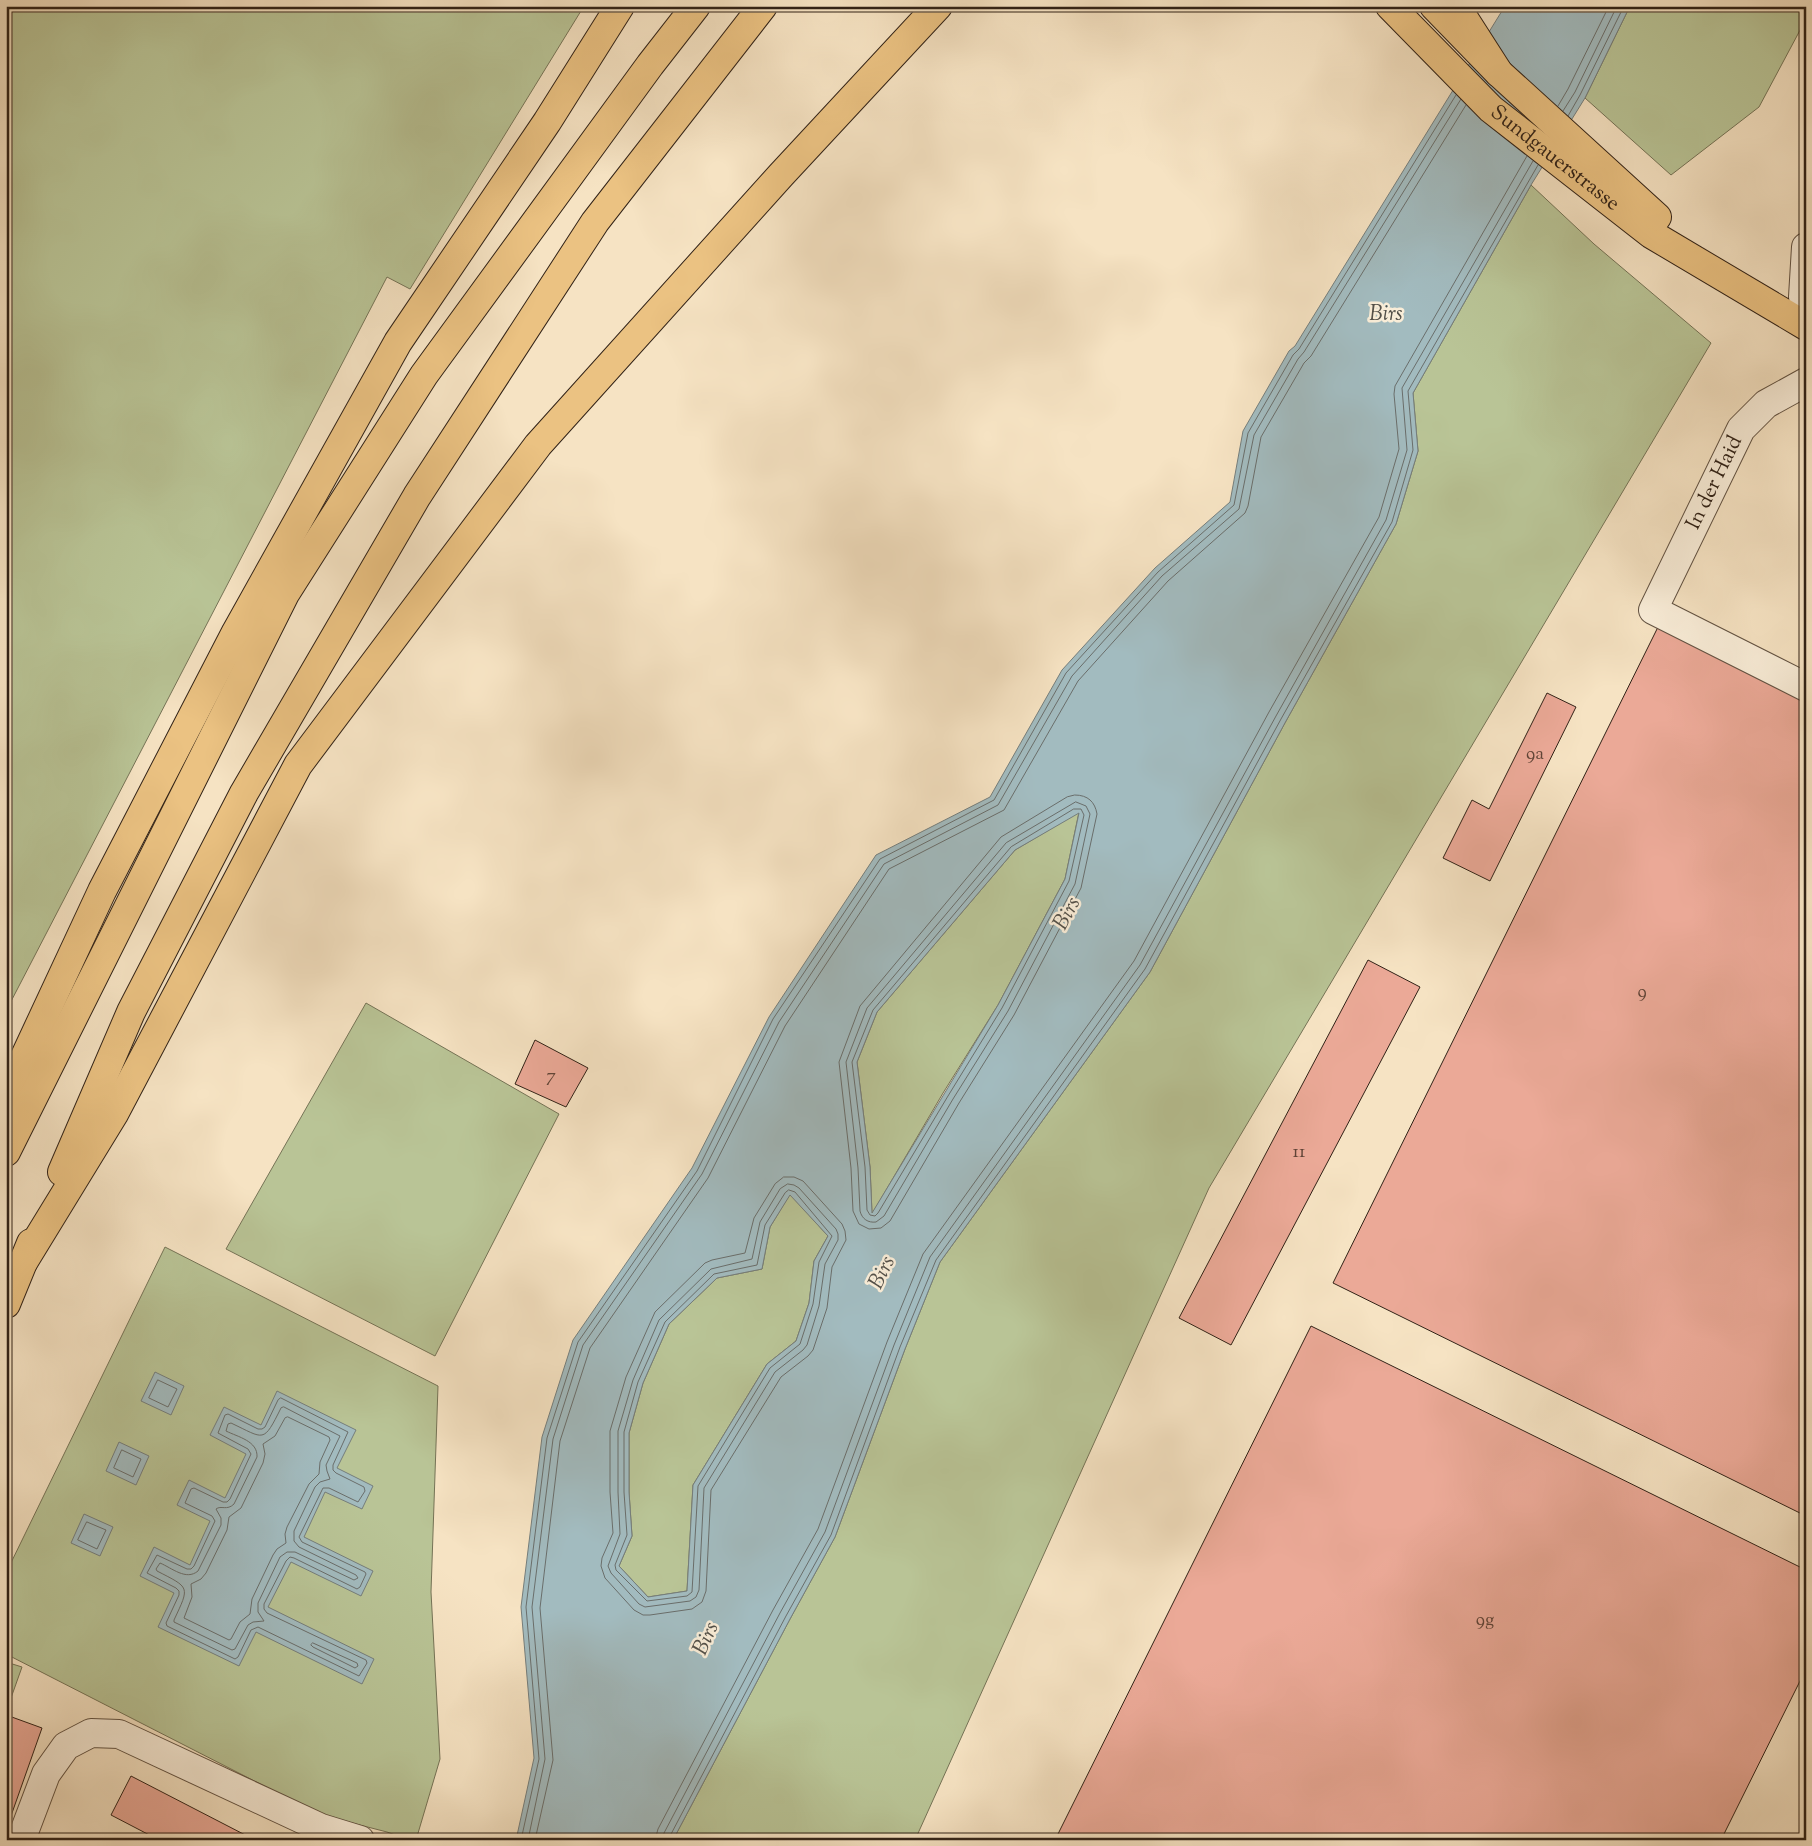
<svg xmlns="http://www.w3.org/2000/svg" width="1812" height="1846" font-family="'Sorts Mill Goudy',serif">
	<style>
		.green { fill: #b9c496; stroke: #757356 }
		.water { fill: #a2bbbf; stroke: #757e7c; fill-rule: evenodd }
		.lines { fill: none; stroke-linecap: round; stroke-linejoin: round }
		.shore { stroke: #6a6e6b; stroke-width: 1 }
		.building { fill: #eba997; stroke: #312217 }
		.minor-casing { stroke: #625242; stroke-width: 30 }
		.major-casing { stroke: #312217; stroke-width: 30 }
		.highway-casing { stroke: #312217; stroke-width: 30 }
		.minor { stroke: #f9edd8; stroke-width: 28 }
		.major { stroke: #ebc282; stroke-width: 28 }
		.highway { stroke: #ebc282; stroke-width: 28 }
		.labels { text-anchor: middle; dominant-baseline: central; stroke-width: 5; stroke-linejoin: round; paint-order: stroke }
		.number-label { font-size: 19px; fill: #604437 }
		.street-label { font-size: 21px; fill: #312217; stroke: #f9edd8 }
		.water-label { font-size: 22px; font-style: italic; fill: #535049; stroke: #f9edd8 }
	</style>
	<rect width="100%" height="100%" fill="#f6e3c3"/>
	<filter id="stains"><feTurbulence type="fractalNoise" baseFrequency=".004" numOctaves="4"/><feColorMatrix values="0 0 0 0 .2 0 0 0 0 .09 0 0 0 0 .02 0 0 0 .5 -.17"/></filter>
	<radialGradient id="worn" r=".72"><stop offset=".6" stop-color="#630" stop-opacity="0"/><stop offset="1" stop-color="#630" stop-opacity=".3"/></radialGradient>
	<g class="green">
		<polygon points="6,6 584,6 410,289 387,277 6,1011"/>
		<polygon points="1630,6 1806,6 1806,19 1759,107 1671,175 1585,98"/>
		<polygon points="1531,185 1594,244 1711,343 1209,1188 915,1840 673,1840 790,1619 835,1537 905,1349 940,1262 1150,972 1286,721 1396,524 1418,451 1413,393"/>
		<polygon points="1079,812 1065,879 998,1005 943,1093 872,1214 870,1167 857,1062 877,1012 1015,850"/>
		<polygon points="366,1003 559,1114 435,1356 226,1249"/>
		<polygon points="790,1194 828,1236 814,1261 809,1303 796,1341 767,1364 693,1485 687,1591 648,1597 619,1566 632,1536 629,1492 629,1433 643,1383 669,1324 717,1278 762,1269 770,1227"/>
		<polygon points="165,1247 438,1386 431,1592 440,1759 416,1840 409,1840 387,1832 321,1815 6,1654 6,1573"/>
		<polygon points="6,1662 22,1667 6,1712"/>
	</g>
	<g class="water">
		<path d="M1505,6H1630L1585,98L1531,185L1413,393L1418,451L1396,524L1286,721L1150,972L940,1262L905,1349L835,1537L790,1619L673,1840H516L534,1758L521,1607L542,1437L573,1340L692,1168L769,1017L876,855L990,797L1062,670L1155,568L1230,502L1243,431L1289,351L1295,346ZM1079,813L1065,879L998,1005L872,1213L870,1167L857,1062L877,1012L1015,850ZM790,1195L828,1236L814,1261L809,1303L796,1341L767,1364L693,1485L687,1591L648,1597L619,1566L632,1536L629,1492V1433L643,1383L669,1324L717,1278L762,1269L770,1227Z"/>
		<polygon points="155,1372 184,1386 171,1415 141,1401"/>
		<polygon points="277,1391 356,1430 337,1468 373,1486 362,1509 325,1492 304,1537 373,1571 361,1596 291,1562 268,1607 374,1659 362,1684 256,1632 239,1666 158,1627 174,1593 140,1576 154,1547 190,1565 210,1521 177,1505 189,1480 225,1498 246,1454 210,1435 224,1407 261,1425"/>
		<polygon points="119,1442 149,1456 136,1485 106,1471"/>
		<polygon points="84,1514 113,1527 100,1556 71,1543"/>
	</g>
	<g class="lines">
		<g class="shore">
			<polyline points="1558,106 1568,89 1609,6"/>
			<polyline points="1563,111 1575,92 1617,6"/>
			<polyline points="1568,116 1580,95 1624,6"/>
			<path d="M1075,795C1088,795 1095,802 1097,814L1081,888L1014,1015L959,1103L890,1221L881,1228L869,1229L859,1224L853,1211L851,1168L839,1062L860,1006L1001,837L1067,797Z"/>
			<path d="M1076,802L1086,806L1090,814L1075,884L1008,1011L953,1099L884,1216L876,1222C868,1223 862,1219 860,1211L858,1168L846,1062L867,1008L1006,843Z"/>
			<polygon points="1074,809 1081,809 1084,815 1069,881 1002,1008 948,1096 878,1213 875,1216 870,1215 867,1210 865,1167 852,1062 873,1010 1011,847"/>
			<polygon points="784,1177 794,1177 803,1181 842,1224 845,1231 846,1240 832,1267 827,1308 813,1350 808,1356 781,1377 711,1490 706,1591 702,1602 692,1609 650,1615 643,1615 634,1610 605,1578 601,1566 602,1558 613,1533 610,1492 610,1431 626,1377 655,1312 705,1263 712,1260 745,1253 754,1218 775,1184"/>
			<polygon points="788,1184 794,1185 799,1188 836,1229 838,1234 838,1240 825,1264 819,1306 807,1345 803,1350 775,1372 704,1488 699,1590 696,1597 690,1601 645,1607 639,1604 611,1573 608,1566 620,1534 618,1492 618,1431 633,1380 659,1320 711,1269 752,1259 760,1222 780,1189"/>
			<polygon points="789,1190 795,1192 832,1236 819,1262 813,1304 800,1344 770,1368 698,1486 692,1592 687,1596 647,1601 616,1570 615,1565 627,1535 624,1492 624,1432 638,1382 665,1322 714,1274 757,1265 765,1225 785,1193"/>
			<polygon points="158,1380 177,1389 168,1407 149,1398"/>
			<polygon points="281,1398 348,1432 333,1465 333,1470 336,1473 364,1487 365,1491 358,1502 329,1488 323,1488 299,1537 302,1542 365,1572 366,1574 360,1587 357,1589 294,1558 290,1557 286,1561 264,1604 264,1609 267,1613 366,1660 367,1663 359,1676 258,1627 251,1630 238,1657 235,1659 167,1626 166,1623 179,1595 179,1591 176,1588 147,1573 157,1555 187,1569 191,1569 194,1566 215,1521 212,1516 185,1503 191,1489 194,1488 223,1502 227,1502 230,1499 251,1454 248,1449 218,1433 225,1415 228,1414 258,1429 262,1429 265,1427 278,1400"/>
			<path d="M284,1407L340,1436L326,1465L327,1471L330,1479L320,1482L315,1487L294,1531V1541L299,1547L356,1575L358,1578L354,1580L295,1552H287L280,1557L258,1603V1612L264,1621L253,1622L248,1625L235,1649L232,1650L174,1622V1620C190,1586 190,1588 157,1571L156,1569L160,1563C172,1568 186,1581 198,1571L221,1525V1518L216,1509C221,1505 227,1511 234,1504L257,1457C258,1441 238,1437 226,1431L228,1424L231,1423C265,1439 263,1444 281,1408Z"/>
			<polygon points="288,1417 329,1437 330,1440 320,1462 319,1474 309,1484 287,1527 285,1534 286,1543 277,1549 273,1555 252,1599 250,1614 240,1622 231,1639 229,1640 184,1618 192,1597 191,1584 201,1579 206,1573 227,1530 229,1517 241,1508 263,1463 265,1454 263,1444 275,1436 285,1418"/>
			<polygon points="122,1450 141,1459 133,1477 114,1468"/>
			<polygon points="87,1522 106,1530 97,1549 78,1540"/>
			<polygon points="313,1643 357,1663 358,1666 355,1668 313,1647 311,1645"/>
			<polyline points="521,1840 539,1759 526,1607 547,1438 578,1342 697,1171 773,1019 880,859 994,800 1066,673 1158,572 1234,505 1248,433 1293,355 1299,349 1456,95"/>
			<polyline points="528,1840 545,1759 532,1607 553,1439 583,1345 702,1174 779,1022 884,864 998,805 1072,676 1162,576 1239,509 1254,435 1298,359 1304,352 1461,99"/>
			<polyline points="535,1840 553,1760 540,1608 560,1441 590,1348 708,1178 785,1026 889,869 1004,810 1078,681 1168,581 1245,513 1248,506 1261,437 1304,363 1311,356 1466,105"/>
			<polyline points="655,1840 658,1829 773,1610 818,1529 887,1342 923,1254 1134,961 1269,712 1379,517 1399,449 1394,394 1395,386 1527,156"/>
			<polyline points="663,1840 664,1833 780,1613 825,1532 894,1345 930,1257 1140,965 1276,716 1386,520 1407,450 1402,388 1533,161"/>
			<polyline points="669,1840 670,1836 786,1616 831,1535 900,1347 936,1260 1145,969 1281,719 1392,522 1413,450 1408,391 1538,165"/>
		</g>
	</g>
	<g class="building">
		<polygon points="1658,627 1806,700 1806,1516 1333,1283"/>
		<polygon points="1547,693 1576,707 1490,881 1443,858 1472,800 1489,809"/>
		<polygon points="1368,960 1420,987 1231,1345 1179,1318"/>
		<polygon points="535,1040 588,1068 566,1107 515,1084"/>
		<polygon points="1311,1326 1806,1570 1806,1669 1721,1840 1055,1840"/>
		<polygon points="9,1716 42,1728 6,1830 6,1723"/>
		<polygon points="131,1776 253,1839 253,1840 159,1840 111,1815"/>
	</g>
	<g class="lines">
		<defs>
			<g id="minor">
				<polyline points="1806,247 1803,297 1806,306"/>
				<polyline points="1806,382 1766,404 1741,429 1653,610 1806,687"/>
				<polyline points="21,1840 46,1774 66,1746 91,1733 119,1734 321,1828 360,1840"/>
			</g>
			<g id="major">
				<path id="s1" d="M1390,6L1491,109L1651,234L1806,326"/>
				<polyline points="1434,6 1499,73 1657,217"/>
			</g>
			<g id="highway">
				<polyline points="1456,6 1499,73"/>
				<polyline points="6,1097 102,891 236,632 398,342 547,122 620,6"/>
				<polyline points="6,1152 285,594 424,375 650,65 696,6"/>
				<polyline points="62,1172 131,1012 244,793 417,496 595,222 763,6"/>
				<polyline points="24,1261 114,1114 298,765 538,445 781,175 938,6"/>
				<polyline points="6,1304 31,1243"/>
			</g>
		</defs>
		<use href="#minor" class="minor-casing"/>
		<use href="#major" class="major-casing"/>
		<use href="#highway" class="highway-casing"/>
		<use href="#minor" class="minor"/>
		<use href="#major" class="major"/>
		<use href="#highway" class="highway"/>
	</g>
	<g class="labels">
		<g class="number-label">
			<text x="1535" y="754">9a</text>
			<text x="1642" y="992">9</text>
			<text x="551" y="1076">7</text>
			<text x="1299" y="1152">11</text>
			<text x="1485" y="1620">9g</text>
		</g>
		<g class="street-label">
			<text stroke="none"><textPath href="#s1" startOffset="225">Sundgauerstrasse</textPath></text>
			<text transform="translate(1715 483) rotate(-64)">In der Haid</text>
		</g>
		<g class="water-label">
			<text x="1386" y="315">Birs</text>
			<text transform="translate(1068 914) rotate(-62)">Birs</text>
			<text transform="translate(883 1273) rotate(-64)">Birs</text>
			<text transform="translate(707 1639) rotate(-66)">Birs</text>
		</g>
	</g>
	<rect width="1812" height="1846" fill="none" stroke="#f6e3c3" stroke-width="25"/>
	<rect x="8" y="8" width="1797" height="1831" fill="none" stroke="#312217" stroke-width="2.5"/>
	<rect x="12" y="12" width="1787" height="1821" fill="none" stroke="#312217"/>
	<rect width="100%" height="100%" filter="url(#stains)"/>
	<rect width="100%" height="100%" fill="url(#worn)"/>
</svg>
